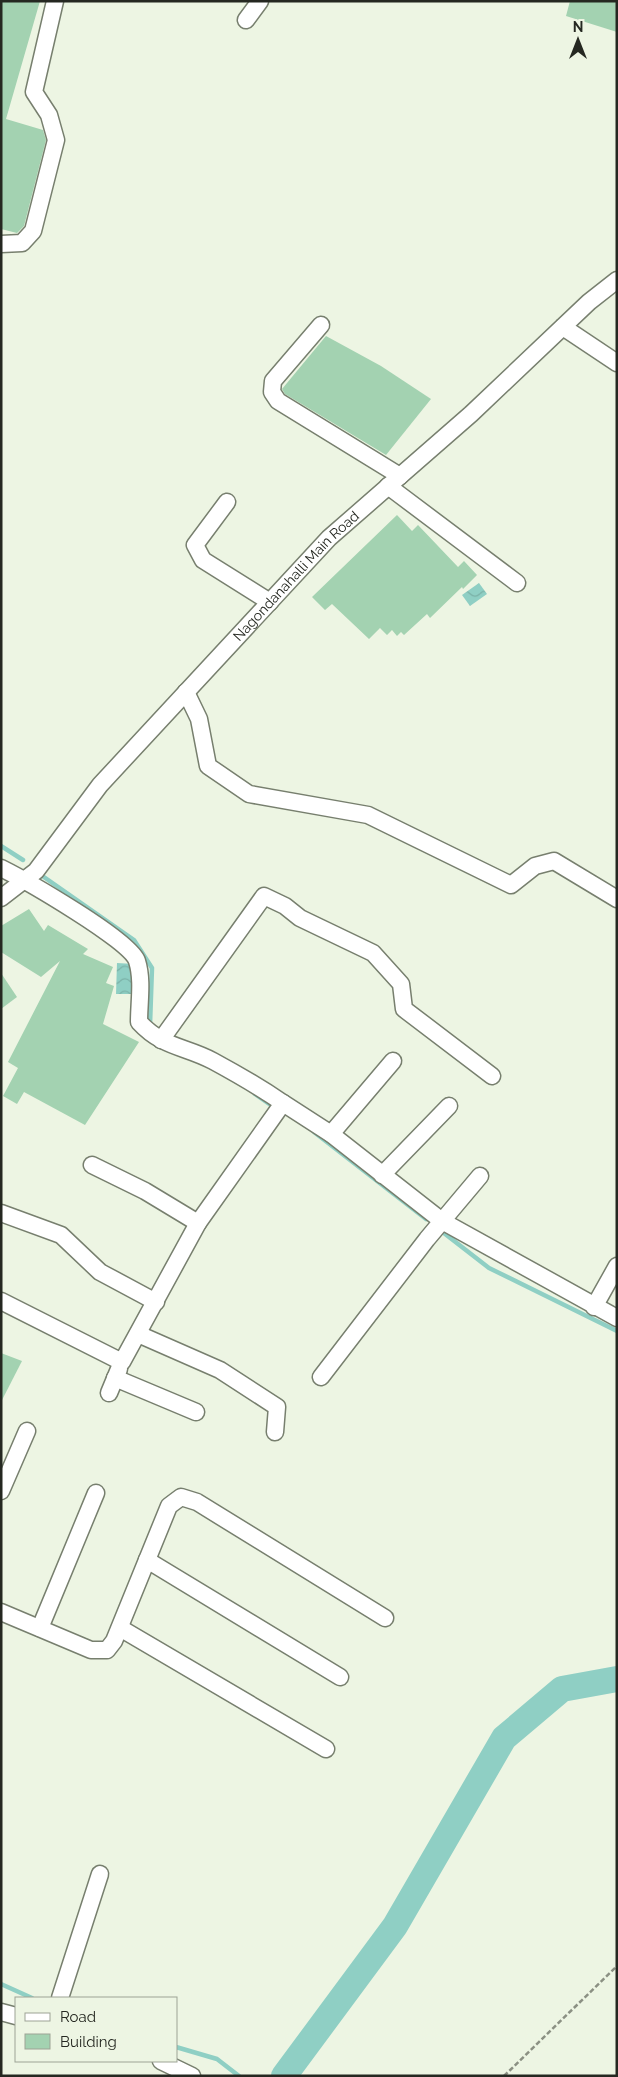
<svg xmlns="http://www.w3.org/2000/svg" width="618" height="2077" font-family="Raleway,sans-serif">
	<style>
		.water { fill: url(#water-waves) }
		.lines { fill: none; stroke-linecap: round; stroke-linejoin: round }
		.stream { stroke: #8fcfc4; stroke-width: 4.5 }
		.river { stroke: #8fcfc4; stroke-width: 26 }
		.building { fill: #a3d2b1 }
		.minor-casing { stroke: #777f6e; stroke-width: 19 }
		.path { stroke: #8b9083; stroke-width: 2.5; stroke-dasharray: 5 2.5; stroke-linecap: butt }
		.minor { stroke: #fff; stroke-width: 16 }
		.labels { text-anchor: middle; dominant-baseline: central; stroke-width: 5; stroke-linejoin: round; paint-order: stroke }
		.street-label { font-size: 14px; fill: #252821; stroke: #edf5e3 }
	</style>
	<defs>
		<pattern id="water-waves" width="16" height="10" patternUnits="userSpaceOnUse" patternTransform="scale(1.25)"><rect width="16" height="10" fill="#8fcfc4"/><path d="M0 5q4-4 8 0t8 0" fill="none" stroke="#7bb2a8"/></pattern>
	</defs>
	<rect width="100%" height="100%" fill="#edf5e3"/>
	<g class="water">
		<polygon points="479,583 487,594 470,606 462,595"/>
		<polygon points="117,963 134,964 134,994 116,994"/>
	</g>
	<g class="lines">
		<g class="stream">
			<polyline points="1,846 23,860"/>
			<polyline points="41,875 134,940 152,968 150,1025"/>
			<polyline points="255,1094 275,1108"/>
			<polyline points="314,1132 426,1219"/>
			<polyline points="440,1230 489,1268 617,1331"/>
			<polyline points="1,1984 32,1998"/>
			<polyline points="176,2047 217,2059 239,2076"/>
		</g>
		<polyline class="river" points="284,2076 395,1926 504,1738 562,1689 617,1679"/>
	</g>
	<g class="building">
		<polygon points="1,1 40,1 6,119 43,130 46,140 24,226 17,233 1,229"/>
		<polygon points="570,1 617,1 617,32 566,16"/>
		<polygon points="326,336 381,366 431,399 386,455 285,394 282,389"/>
		<polygon points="397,515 412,531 418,525 458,567 464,561 477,575 463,589 462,587 430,618 427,614 404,635 401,632 397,636 392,630 387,635 380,628 369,639 332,604 325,610 312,597"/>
		<polygon points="29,909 44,931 48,925 88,949 83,954 113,967 106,983 114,986 103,1024 139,1042 85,1125 24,1092 17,1104 3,1096 18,1068 8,1062 60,961 41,977 1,952 1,926"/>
		<polygon points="1,973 17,997 1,1009"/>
		<polygon points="1,1353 22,1361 1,1402"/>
	</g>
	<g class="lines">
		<defs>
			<g id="minor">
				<polyline points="246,20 260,1"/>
				<polyline points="1,244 22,243 33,231 56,140 49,115 34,92 55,1"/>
				<polyline points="321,325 273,381 272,392 278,401 400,476"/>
				<polyline points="563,327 617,363"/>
				<polyline points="388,486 517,583"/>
				<polyline points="227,502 195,545 203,560 270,602"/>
				<polyline points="186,692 199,719 208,766 249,794 368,815 511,885 535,866 554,861 617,899"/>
				<path d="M1,868C25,880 130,940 137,961C143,980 139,1002 139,1022C163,1048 185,1046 213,1061C237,1074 261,1088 283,1103L198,1223L145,1191L92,1165"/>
				<path id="s1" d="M1,898L36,871L100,785L329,538L471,414L589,302L617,280"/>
				<polyline points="161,1040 264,896 285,906 300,918 373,953 401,984 404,1009 492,1076"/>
				<polyline points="283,1103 331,1134 442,1221 617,1318"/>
				<polyline points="331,1134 393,1061"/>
				<polyline points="382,1175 449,1106"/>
				<polyline points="1,1213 61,1235 100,1272 156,1302"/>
				<polyline points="1,1301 122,1362 198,1223"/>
				<polyline points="594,1307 617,1266"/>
				<polyline points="138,1334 220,1370 277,1407 275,1432"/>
				<polyline points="321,1377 427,1239 480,1176"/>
				<polyline points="115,1378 196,1412"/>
				<polyline points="109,1393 119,1369"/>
				<polyline points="1,1491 27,1431"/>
				<polyline points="147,1560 340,1677"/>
				<polyline points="1,1612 91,1650 107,1650 114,1641 169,1506 181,1497 197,1502 385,1618"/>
				<polyline points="40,1628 96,1493"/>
				<polyline points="120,1628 326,1749"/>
				<polyline points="60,1998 100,1874"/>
				<polyline points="1,2012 16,2016"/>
				<polyline points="161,2061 192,2076"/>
			</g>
		</defs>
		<use href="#minor" class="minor-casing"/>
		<polyline class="path" points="504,2076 617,1966"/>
		<use href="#minor" class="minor"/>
	</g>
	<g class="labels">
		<g class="street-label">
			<text stroke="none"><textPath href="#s1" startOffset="438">Nagondanahalli Main Road</textPath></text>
		</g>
	</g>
	<rect width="618" height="2077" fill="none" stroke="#252821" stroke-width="5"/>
	<rect x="15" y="1997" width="162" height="65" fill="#edf5e3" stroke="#9da395"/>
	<rect x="25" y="2013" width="25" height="8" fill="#ffffff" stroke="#9da395"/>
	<text x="60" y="2022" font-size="15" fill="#252821">Road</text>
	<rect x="25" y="2034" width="25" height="15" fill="#a3d2b1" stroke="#9da395"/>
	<text x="60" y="2047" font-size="15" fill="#252821">Building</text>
	<g transform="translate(578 40)" stroke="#edf5e3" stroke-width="4" paint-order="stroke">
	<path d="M0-4L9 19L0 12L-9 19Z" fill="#252821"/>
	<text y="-8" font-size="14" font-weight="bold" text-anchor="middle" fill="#252821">N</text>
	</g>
</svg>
